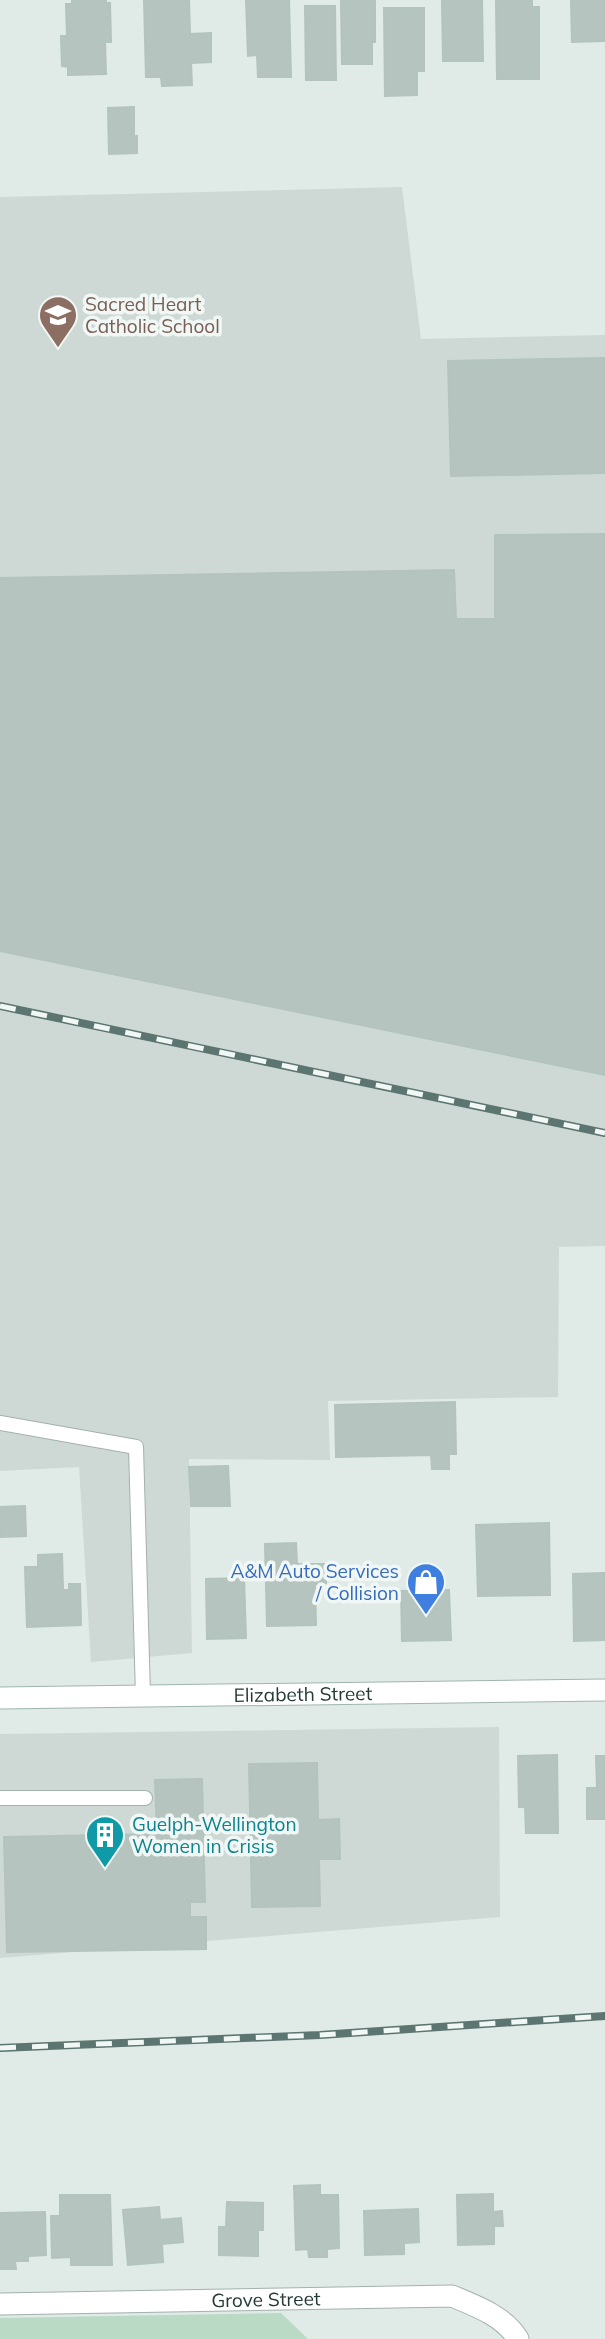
<svg xmlns="http://www.w3.org/2000/svg" width="605" height="2339" font-family="Mulish,sans-serif">
	<style>
		.built { fill: #ced9d5 }
		.green { fill: #badac5 }
		.building { fill: #b6c4bf; stroke: #b3c3bd; stroke-width: 2 }
		.lines { fill: none; stroke-linecap: round; stroke-linejoin: round }
		.lane-casing { stroke: #a3b1ad; stroke-width: 16 }
		.street-casing { stroke: #a3b1ad; stroke-width: 23 }
		.secondary-casing { stroke: #a0b5af; stroke-width: 23 }
		.lane { stroke: #fff; stroke-width: 14 }
		.street { stroke: #fff; stroke-width: 21 }
		.secondary { stroke: #fff; stroke-width: 21 }
		.rail-casing { stroke: #5c7570; stroke-width: 8 }
		.rail { stroke: #f0f7f4; stroke-width: 5; stroke-dasharray: 16; stroke-linecap: butt }
		.labels { text-anchor: middle; dominant-baseline: central; stroke-width: 7; stroke-linejoin: round; paint-order: stroke }
		.education-label { font-size: 19px; fill: #785e54; stroke: #f0f7f4; text-anchor: start }
		.shop-label { font-size: 19px; fill: #366cbe; stroke: #f0f7f4; text-anchor: end }
		.street-label { font-size: 19px; fill: #223934; stroke: #f0f7f4 }
		.culture-label { font-size: 19px; fill: #0d838f; stroke: #f0f7f4; text-anchor: start }
	</style>
	<rect width="100%" height="100%" fill="#e0eae6"/>
	<g class="built">
		<polygon points="402,187 421,339 605,335 605,1246 559,1247 558,1397 328,1401 330,1460 189,1459 192,1653 91,1662 79,1467 0,1471 0,197"/>
		<polygon points="499,1727 500,1917 0,1958 0,1734"/>
	</g>
	<polygon class="green" points="281,2313 308,2339 0,2339 0,2318"/>
	<g class="building">
		<polygon points="72,0 106,0 106,3 110,3 111,42 105,42 106,74 68,75 68,67 62,66 61,36 67,36 66,4 72,4"/>
		<polygon points="144,0 189,0 190,34 211,33 211,62 191,63 192,85 162,86 161,77 146,77"/>
		<polygon points="246,0 289,0 291,77 258,77 257,55 248,56"/>
		<polygon points="341,0 375,0 375,42 372,42 372,64 342,64"/>
		<polygon points="442,0 482,0 483,61 443,61"/>
		<polygon points="496,0 532,0 532,7 539,7 539,79 497,79"/>
		<polygon points="571,0 605,0 605,41 572,42"/>
		<polygon points="305,6 335,6 336,80 306,80"/>
		<polygon points="384,8 424,8 424,71 417,71 417,95 385,96"/>
		<polygon points="134,107 134,137 137,136 137,153 109,154 108,108"/>
		<polygon points="605,358 605,473 451,476 448,361"/>
		<polygon points="605,534 605,1075 0,951 0,578 454,570 456,619 495,619 495,535"/>
		<polygon points="455,1402 456,1454 449,1454 449,1469 432,1469 431,1455 336,1457 335,1405"/>
		<polygon points="228,1466 230,1506 191,1506 189,1467"/>
		<polygon points="25,1506 26,1536 0,1537 0,1507"/>
		<polygon points="549,1523 550,1595 478,1596 476,1525"/>
		<polygon points="296,1543 297,1564 326,1564 326,1583 315,1584 316,1625 267,1626 265,1544"/>
		<polygon points="62,1554 63,1590 69,1590 69,1584 80,1584 81,1625 27,1627 25,1567 38,1567 38,1555"/>
		<polygon points="605,1573 605,1640 574,1641 573,1574"/>
		<polygon points="244,1578 246,1638 207,1639 206,1579"/>
		<polygon points="449,1590 451,1640 402,1641 401,1591"/>
		<polygon points="557,1755 558,1833 526,1833 525,1807 519,1807 518,1756"/>
		<polygon points="596,1756 605,1756 605,1819 587,1819 587,1788 597,1788"/>
		<polygon points="317,1763 318,1820 339,1819 340,1859 319,1859 320,1906 252,1907 249,1764"/>
		<polygon points="202,1779 205,1902 190,1902 190,1917 206,1917 206,1949 7,1952 4,1837 157,1834 155,1780"/>
		<polygon points="320,2185 320,2195 338,2195 339,2248 327,2249 327,2257 309,2257 308,2249 296,2250 294,2186"/>
		<polygon points="493,2194 493,2212 502,2211 503,2226 494,2226 494,2244 458,2245 457,2195"/>
		<polygon points="60,2195 110,2195 112,2265 71,2265 71,2257 52,2258 51,2216 60,2216"/>
		<polygon points="227,2202 263,2203 263,2230 258,2230 258,2256 219,2255 219,2227 226,2227"/>
		<polygon points="159,2207 160,2220 181,2218 183,2242 162,2244 163,2262 128,2265 123,2210"/>
		<polygon points="418,2209 419,2242 404,2243 404,2254 365,2255 364,2211"/>
		<polygon points="45,2212 46,2255 28,2256 28,2261 15,2261 16,2269 0,2269 0,2213"/>
	</g>
	<g class="lines">
		<defs>
			<g id="lane">
				<polyline points="0,1423 136,1447 143,1696"/>
				<polyline points="0,1798 145,1798"/>
			</g>
			<g id="street">
				<path id="s1" d="M0,2304L452,2296C476,2306 504,2316 518,2339"/>
			</g>
			<g id="secondary">
				<path id="s2" d="M0,1698L605,1690"/>
			</g>
		</defs>
		<use href="#lane" class="lane-casing"/>
		<use href="#street" class="street-casing"/>
		<use href="#secondary" class="secondary-casing"/>
		<use href="#lane" class="lane"/>
		<use href="#street" class="street"/>
		<use href="#secondary" class="secondary"/>
		<defs>
			<g id="rail">
				<polyline points="0,1006 605,1133"/>
				<polyline points="0,2048 320,2035 605,2016"/>
			</g>
		</defs>
		<use href="#rail" class="rail-casing"/>
		<use href="#rail" class="rail"/>
	</g>
	<defs>
		<symbol id="school-pin" viewBox="-11 -11 22 30"><path d="M0 17L-7.5 6A9.5 9.5 0 1 1 7.5 6Z" fill="#8d6e63" stroke="#f0f7f4"/><path d="M0-5L7-2L0 1L-7-2ZM-4 1L0 2.5L4 1V4Q0 6-4 4Z" fill="#fff"/></symbol>
		<symbol id="shop-pin" viewBox="-11 -11 22 30"><path d="M0 17L-7.5 6A9.5 9.5 0 1 1 7.5 6Z" fill="#3f7fe0" stroke="#f0f7f4"/><path d="M-5-2.5h2.3a2.7 3.5 0 0 1 5.4 0H5L5.5 6h-11ZM-1.5-2.5h3a1.5 2.3 0 0 0-3 0Z" fill="#fff"/></symbol>
		<symbol id="building-pin" viewBox="-11 -11 22 30"><path d="M0 17L-7.5 6A9.5 9.5 0 1 1 7.5 6Z" fill="#0f9aa8" stroke="#f0f7f4"/><path d="M-4-6H4V6H1V3H-1V6H-4ZM-2.5-4.3h1.7v1.8h-1.7ZM.8-4.3h1.7v1.8H.8ZM-2.5-1h1.7V.8h-1.7ZM.8-1h1.7V.8H.8Z" fill="#fff"/></symbol>
	</defs>
	<g fill-rule="evenodd">
		<use href="#school-pin" x="36" y="293" width="44" height="60"/>
		<use href="#shop-pin" x="404" y="1560" width="44" height="60"/>
		<use href="#building-pin" x="83" y="1813" width="44" height="60"/>
	</g>
	<g class="labels">
		<g class="education-label">
			<text x="85" y="304">Sacred Heart<tspan x="85" dy="22">Catholic School</tspan></text>
		</g>
		<g class="shop-label">
			<text x="399" y="1571">A&amp;M Auto Services<tspan x="399" dy="22">/ Collision</tspan></text>
		</g>
		<g class="street-label">
			<text stroke="none"><textPath href="#s2" startOffset="303">Elizabeth Street</textPath></text>
			<text stroke="none"><textPath href="#s1" startOffset="266">Grove Street</textPath></text>
		</g>
		<g class="culture-label">
			<text x="132" y="1824">Guelph-Wellington<tspan x="132" dy="22">Women in Crisis</tspan></text>
		</g>
	</g>
</svg>
